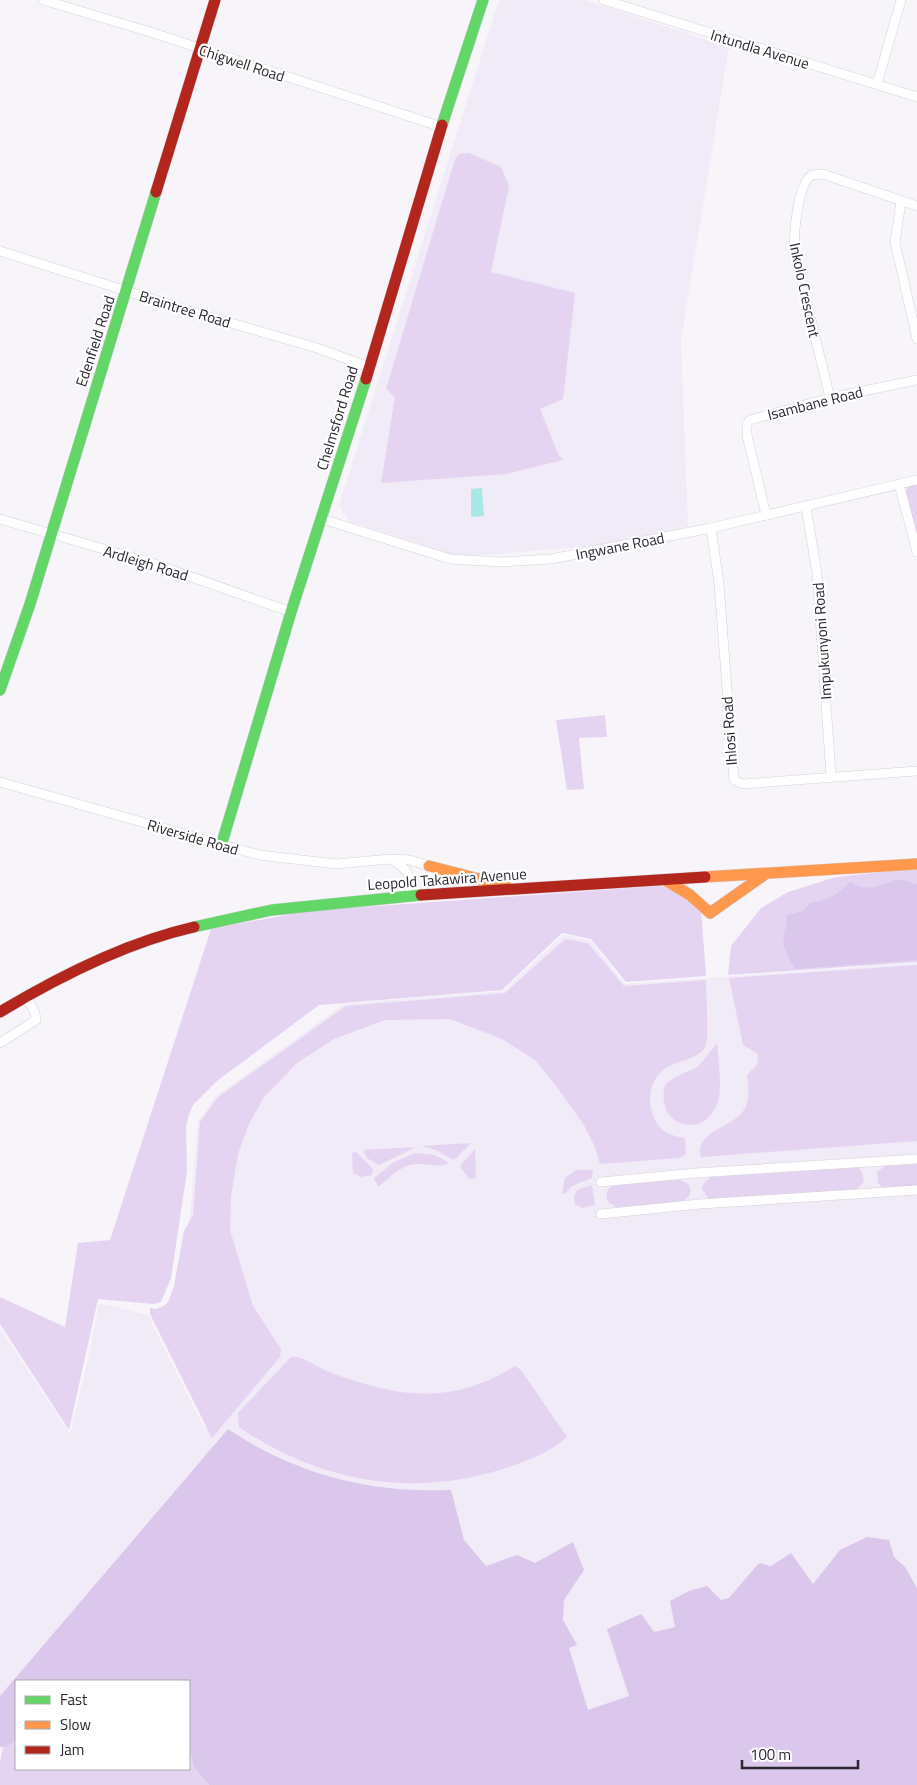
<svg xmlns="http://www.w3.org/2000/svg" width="917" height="1785" font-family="'Titillium Web',sans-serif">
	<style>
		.built { fill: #f1eaf7 }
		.green { fill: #e4d4f2 }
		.forest { fill: #dac7eb }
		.water { fill: #a8e9e5 }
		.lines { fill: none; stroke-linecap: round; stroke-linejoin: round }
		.street-casing { stroke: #d5d1d8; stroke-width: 10 }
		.fast-casing { stroke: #d5d1d8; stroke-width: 12 }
		.slow-casing { stroke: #d5d1d8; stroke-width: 12 }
		.jam-casing { stroke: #d5d1d8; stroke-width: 12 }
		.street { stroke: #fefefe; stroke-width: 9 }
		.fast { stroke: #63d668; stroke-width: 11 }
		.slow { stroke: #ff974d; stroke-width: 11 }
		.jam { stroke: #b3261e; stroke-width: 11 }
		.labels { text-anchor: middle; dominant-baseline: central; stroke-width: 4.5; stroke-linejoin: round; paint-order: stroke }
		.street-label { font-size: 15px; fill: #2a252f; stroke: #fff }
	</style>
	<rect width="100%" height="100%" fill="#f8f5fa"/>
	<g class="built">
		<polygon points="499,0 585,0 729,47 681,340 688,527 593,546 459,557 349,521 339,505"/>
		<polygon points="563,935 590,940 625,984 917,963 917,1785 238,1645 16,1681 0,1752 0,1328 70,1434 88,1359 99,1303 148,1315 205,1429 186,1261 198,1121 216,1096 344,1004 503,991"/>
	</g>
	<g class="green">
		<polygon points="469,153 501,167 509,186 491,272 575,293 563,399 540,409 558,454 563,460 506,474 381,483 395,397 386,389 454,162 459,154"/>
		<polygon points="917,482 917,540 904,495 908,486"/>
		<polygon points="605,715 607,737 579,738 584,789 567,790 556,720"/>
		<polygon points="917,868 917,962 728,975 731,946 761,908 788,892 836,877"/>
		<polygon points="659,886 674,888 701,909 706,976 626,982 591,939 562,933 502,990 319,1005 217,1081 193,1105 189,1115 186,1126 187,1171 171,1278 161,1302 153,1304 98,1299 69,1430 0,1324 0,1297 65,1327 78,1243 110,1240 211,929 307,911"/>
		<path d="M565,939L588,943L624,986L706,980C706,993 709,1035 706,1045C700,1061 672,1060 661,1072C647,1085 647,1110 658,1125C664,1134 675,1136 685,1138L686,1154L679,1158L600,1164L594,1145L584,1125L554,1083L535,1060L502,1039L450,1019L385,1020L334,1039L297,1063L264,1097L249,1124L238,1154L231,1196L230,1230L253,1306L281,1349L280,1357L212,1438L150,1314V1308L156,1309L164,1306L168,1302L174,1286L184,1231L193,1215L200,1122L218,1097L346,1006L505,993Z"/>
		<path d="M917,965V1141L701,1157C693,1129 738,1128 746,1106C750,1097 748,1085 747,1075L757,1065L758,1054L743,1045L729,978Z"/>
		<path d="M717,1043C718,1060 722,1080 719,1097C709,1142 654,1129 665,1085L675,1077L698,1067Z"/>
		<polygon points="471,1143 454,1160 436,1150 421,1146"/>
		<polygon points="416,1147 379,1165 367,1158 363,1150"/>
		<polygon points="475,1149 476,1178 469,1179 460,1166"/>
		<polygon points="356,1152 373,1169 372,1175 361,1177 353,1173 352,1153"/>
		<path d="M415,1153L435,1155L449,1163C439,1168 429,1164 418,1164C401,1164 391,1177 378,1187L374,1178L394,1162Z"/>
		<polygon points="917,1164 917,1186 883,1188 878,1183 877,1172 885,1166"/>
		<polygon points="857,1167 861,1170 864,1182 856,1190 709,1199 702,1189 703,1184 711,1177"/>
		<polygon points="576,1170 593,1170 592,1178 572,1186 565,1194 562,1193 565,1178"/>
		<path d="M680,1180L688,1184L691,1190L689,1196L682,1202L617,1207L609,1203C604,1194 607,1188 615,1183Z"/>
		<polygon points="592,1185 595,1205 582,1208 575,1204 574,1197 577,1190"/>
		<path d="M291,1357C302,1355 318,1368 329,1372C397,1397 450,1407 515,1366L521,1370L567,1437C550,1453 524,1462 503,1469C411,1498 318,1482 239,1427L238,1413Z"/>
		<polygon points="16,1740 16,1769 189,1769 189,1747 194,1767 209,1785 0,1785 0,1762 3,1747"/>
	</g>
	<g class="forest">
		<path d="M897,879L917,884V960L795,969C789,958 781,947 784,934C785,926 789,924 786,915L803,911L810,903C827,901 838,894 850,882C868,892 879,887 897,879Z"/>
		<path d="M228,1429C297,1475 369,1493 451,1490L464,1540L486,1566L517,1555L535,1563L573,1542L584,1570L564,1600L563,1620L577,1645L569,1648L588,1710L629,1696L607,1629L641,1614L654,1632L675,1627L670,1601L689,1591L707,1586L721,1600L729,1598L759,1563L771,1566L791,1553L813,1584L840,1550L867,1537L889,1540L894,1557L905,1567L917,1588V1785H209L194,1767L189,1747V1681H16V1740L8,1746L0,1747V1696Z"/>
	</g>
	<polygon class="water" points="482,488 484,516 471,517 471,489"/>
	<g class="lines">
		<defs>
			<g id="street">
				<polyline points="43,0 147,31 442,127"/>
				<polyline points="604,0 917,97"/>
				<polyline points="877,84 901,0"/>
				<polyline points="901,202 895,242 917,339"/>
				<polyline points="0,251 193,312 317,348 369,367"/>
				<path d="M830,398L795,255C793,238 797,184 812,175L823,174L917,206"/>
				<polyline points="899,484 917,552"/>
				<polyline points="806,507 817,573 831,776"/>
				<polyline points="766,515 747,435 747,424 750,420 830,398 917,380"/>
				<polyline points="0,519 152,563 291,612"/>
				<polyline points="322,519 450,559 501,562 551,559 711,528 917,480"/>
				<polyline points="711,528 719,584 734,780 743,784 917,771"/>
				<polyline points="0,782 259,855 336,864 390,859 410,860 429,866 433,872 436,894"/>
				<path d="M392,860C409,869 412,877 410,896"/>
				<polyline points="0,1043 36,1020 35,1013 26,996"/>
				<polyline points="601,1182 696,1173 917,1159"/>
				<polyline points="601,1214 700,1204 917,1190"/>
			</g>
			<g id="fast">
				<polyline points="442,125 483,0"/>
				<polyline points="0,690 30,604 156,192"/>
				<polyline points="221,846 291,612 366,379"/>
				<polyline points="194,927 272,910 421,895"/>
			</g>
			<g id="slow">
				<polyline points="429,866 506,886"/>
				<polyline points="705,877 917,864"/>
				<polyline points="667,881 690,895 710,913 764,875"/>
			</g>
			<g id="jam">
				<polyline points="156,192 215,0"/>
				<polyline points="366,379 442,125"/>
				<polyline points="421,895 705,877"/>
				<path d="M0,1012C58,977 128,942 194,927"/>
			</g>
		</defs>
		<use href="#street" class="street-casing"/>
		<use href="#fast" class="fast-casing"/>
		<use href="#slow" class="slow-casing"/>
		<use href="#jam" class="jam-casing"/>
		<use href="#street" class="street"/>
		<use href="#fast" class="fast"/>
		<use href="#slow" class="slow"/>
		<use href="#jam" class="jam"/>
	</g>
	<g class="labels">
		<g class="street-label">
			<text transform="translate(760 49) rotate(17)">Intundla Avenue</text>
			<text transform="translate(242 63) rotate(18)">Chigwell Road</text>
			<text transform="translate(805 290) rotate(78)">Inkolo Crescent</text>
			<text transform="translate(185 309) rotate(17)">Braintree Road</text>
			<text transform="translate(95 341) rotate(-72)">Edenfield Road</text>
			<text transform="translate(815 403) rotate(-14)">Isambane Road</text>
			<text transform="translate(337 418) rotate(-73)">Chelmsford Road</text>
			<text transform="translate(620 546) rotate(-11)">Ingwane Road</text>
			<text transform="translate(146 563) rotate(17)">Ardleigh Road</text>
			<text transform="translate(822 641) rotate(-94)">Impukunyoni Road</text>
			<text transform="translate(729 731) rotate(-94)">Ihlosi Road</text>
			<text transform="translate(193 837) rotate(16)">Riverside Road</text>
			<text transform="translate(447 879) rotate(-4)">Leopold Takawira Avenue</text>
		</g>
	</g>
	<rect x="15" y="1680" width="175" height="90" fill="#ffffff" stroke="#aaa8ac"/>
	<rect x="25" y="1696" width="25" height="8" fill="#63d668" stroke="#aaa8ac"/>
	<text x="60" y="1705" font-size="15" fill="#2a252f">Fast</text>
	<rect x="25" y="1721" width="25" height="8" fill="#ff974d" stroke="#aaa8ac"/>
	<text x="60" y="1730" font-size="15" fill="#2a252f">Slow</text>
	<rect x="25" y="1746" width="25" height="8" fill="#b3261e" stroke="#aaa8ac"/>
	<text x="60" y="1755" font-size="15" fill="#2a252f">Jam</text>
	<path d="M742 1760v8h116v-8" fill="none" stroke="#2a252f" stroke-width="2.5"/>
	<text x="750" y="1760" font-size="15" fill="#2a252f" stroke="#ffffff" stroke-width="4" paint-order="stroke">100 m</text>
</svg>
